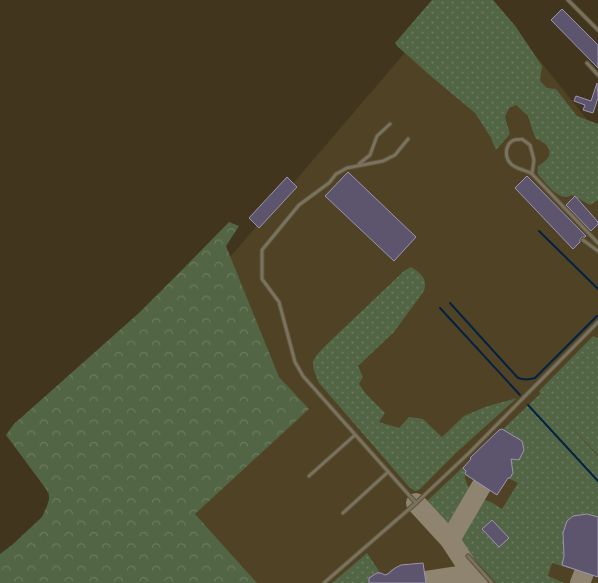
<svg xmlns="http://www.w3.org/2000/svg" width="598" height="583" font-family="'PT Serif',serif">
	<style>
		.built { fill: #504224 }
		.grass { fill: url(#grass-dots) }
		.forest { fill: url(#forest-crowns) }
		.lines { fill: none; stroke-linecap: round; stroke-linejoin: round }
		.stream { stroke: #032144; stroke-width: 2 }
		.taxiway { stroke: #8e8470; stroke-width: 20 }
		.building { fill: #5d556e; stroke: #9e95b1 }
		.service-casing { stroke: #5d523b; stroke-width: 5 }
		.service { stroke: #79725c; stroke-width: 3 }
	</style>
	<defs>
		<pattern id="grass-dots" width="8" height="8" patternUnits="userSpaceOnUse" patternTransform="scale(1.25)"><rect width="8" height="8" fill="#526545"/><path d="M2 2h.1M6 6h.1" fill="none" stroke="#6b7b5f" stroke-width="1.8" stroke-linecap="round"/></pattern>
		<pattern id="forest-crowns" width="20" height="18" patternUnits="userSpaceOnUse" patternTransform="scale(1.25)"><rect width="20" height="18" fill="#526545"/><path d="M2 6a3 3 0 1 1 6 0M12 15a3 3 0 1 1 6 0" fill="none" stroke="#6b7b5f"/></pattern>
	</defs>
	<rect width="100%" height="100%" fill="#41361d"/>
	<polygon class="built" points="450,0 491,0 598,133 598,583 0,583 0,572 58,520 24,434 231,256"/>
	<g class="grass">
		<path d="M432,0H493L516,27L542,66L540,81L547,88L556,89L577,116L598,124V200L590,205L572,195C562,202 549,188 543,180C542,179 538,175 538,174C537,172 538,169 538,166C541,164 546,161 548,158C553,149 544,141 536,139L532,129L528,116L516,105L509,108L505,117L510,134L496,150L491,138L475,113L433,78L397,46L395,43Z"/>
		<path d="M411,267C421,273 428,279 424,291L394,332L358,366L363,377L359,384L366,394L385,413L379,422L399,428L409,417L423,419L442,437L464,416L485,407L517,398L457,452L419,490L415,491L410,488L319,383C310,361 310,362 326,345L404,271Z"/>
		<path d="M593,336L598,338V455L568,424L598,456V577L552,563L548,576L564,583H496L464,548C461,544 460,537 461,532C463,525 475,500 484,500C489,500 497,506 502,509L518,483L508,478L497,495L465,475V479L471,493C465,503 456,523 443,525L424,504L540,394L539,391Z"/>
		<polygon points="367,553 383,577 392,569 416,565 420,583 332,583"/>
	</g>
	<polygon class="forest" points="229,222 239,226 226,246 279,377 309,409 195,514 257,583 0,583 0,554 12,545 42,517 47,506 49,499 49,493 12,443 6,435 14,424 140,312 184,268"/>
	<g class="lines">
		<g class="stream">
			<polyline points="539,231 598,289"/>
			<path d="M450,303L518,378C524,380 529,380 535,378L597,316"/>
			<polyline points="440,308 520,395"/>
			<polyline points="528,405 598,481"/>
		</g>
		<g class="taxiway">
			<polyline points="416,503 450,540 478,583"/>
			<polyline points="450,540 482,485"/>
			<polyline points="426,581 472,574"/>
			<polyline points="580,583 584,573"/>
		</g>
	</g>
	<g class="building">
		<polygon points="562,9 598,45 598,68 551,20"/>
		<polygon points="597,83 598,98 593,113 583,110 585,105 574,101 576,96 591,101"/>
		<polygon points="348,172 416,237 394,261 325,196"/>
		<polygon points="527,176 586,236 585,237 583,237 581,238 580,240 580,242 573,249 515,188"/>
		<polygon points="287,177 297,187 259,228 249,218"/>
		<polygon points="575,196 598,222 598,224 591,231 566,205"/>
		<polygon points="502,429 522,441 524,450 519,460 511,459 513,473 510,478 508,478 497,495 465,474 466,471 463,468 471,459 470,458 499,430"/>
		<polygon points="587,514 598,517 598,577 562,565 564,556 563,533 567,521 573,516"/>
		<polygon points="492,520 509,538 499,547 482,529"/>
		<polygon points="423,563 426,583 369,583 369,578 377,573 381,573 385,575 388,574 395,568 401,565"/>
	</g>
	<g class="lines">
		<defs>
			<g id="service">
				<polyline points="568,0 598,30"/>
				<polyline points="587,63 598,75"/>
				<polyline points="408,139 395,155 383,161 347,168 336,174 329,183 299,205 262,250 262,279 279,302 295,362 303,376 416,503"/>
				<polyline points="359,164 370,155 377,136 390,124"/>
				<path d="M532,174L534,160L530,145L522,139C520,140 517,139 514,140C505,144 504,157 511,164C516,169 526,170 532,174L598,243"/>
				<polyline points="583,240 598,251"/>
				<polyline points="309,476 355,435"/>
				<polyline points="343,513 388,472"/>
				<polyline points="468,556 492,583"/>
				<polyline points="324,583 416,503 470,452 598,322"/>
			</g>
		</defs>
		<use href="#service" class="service-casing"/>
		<use href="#service" class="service"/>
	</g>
</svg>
